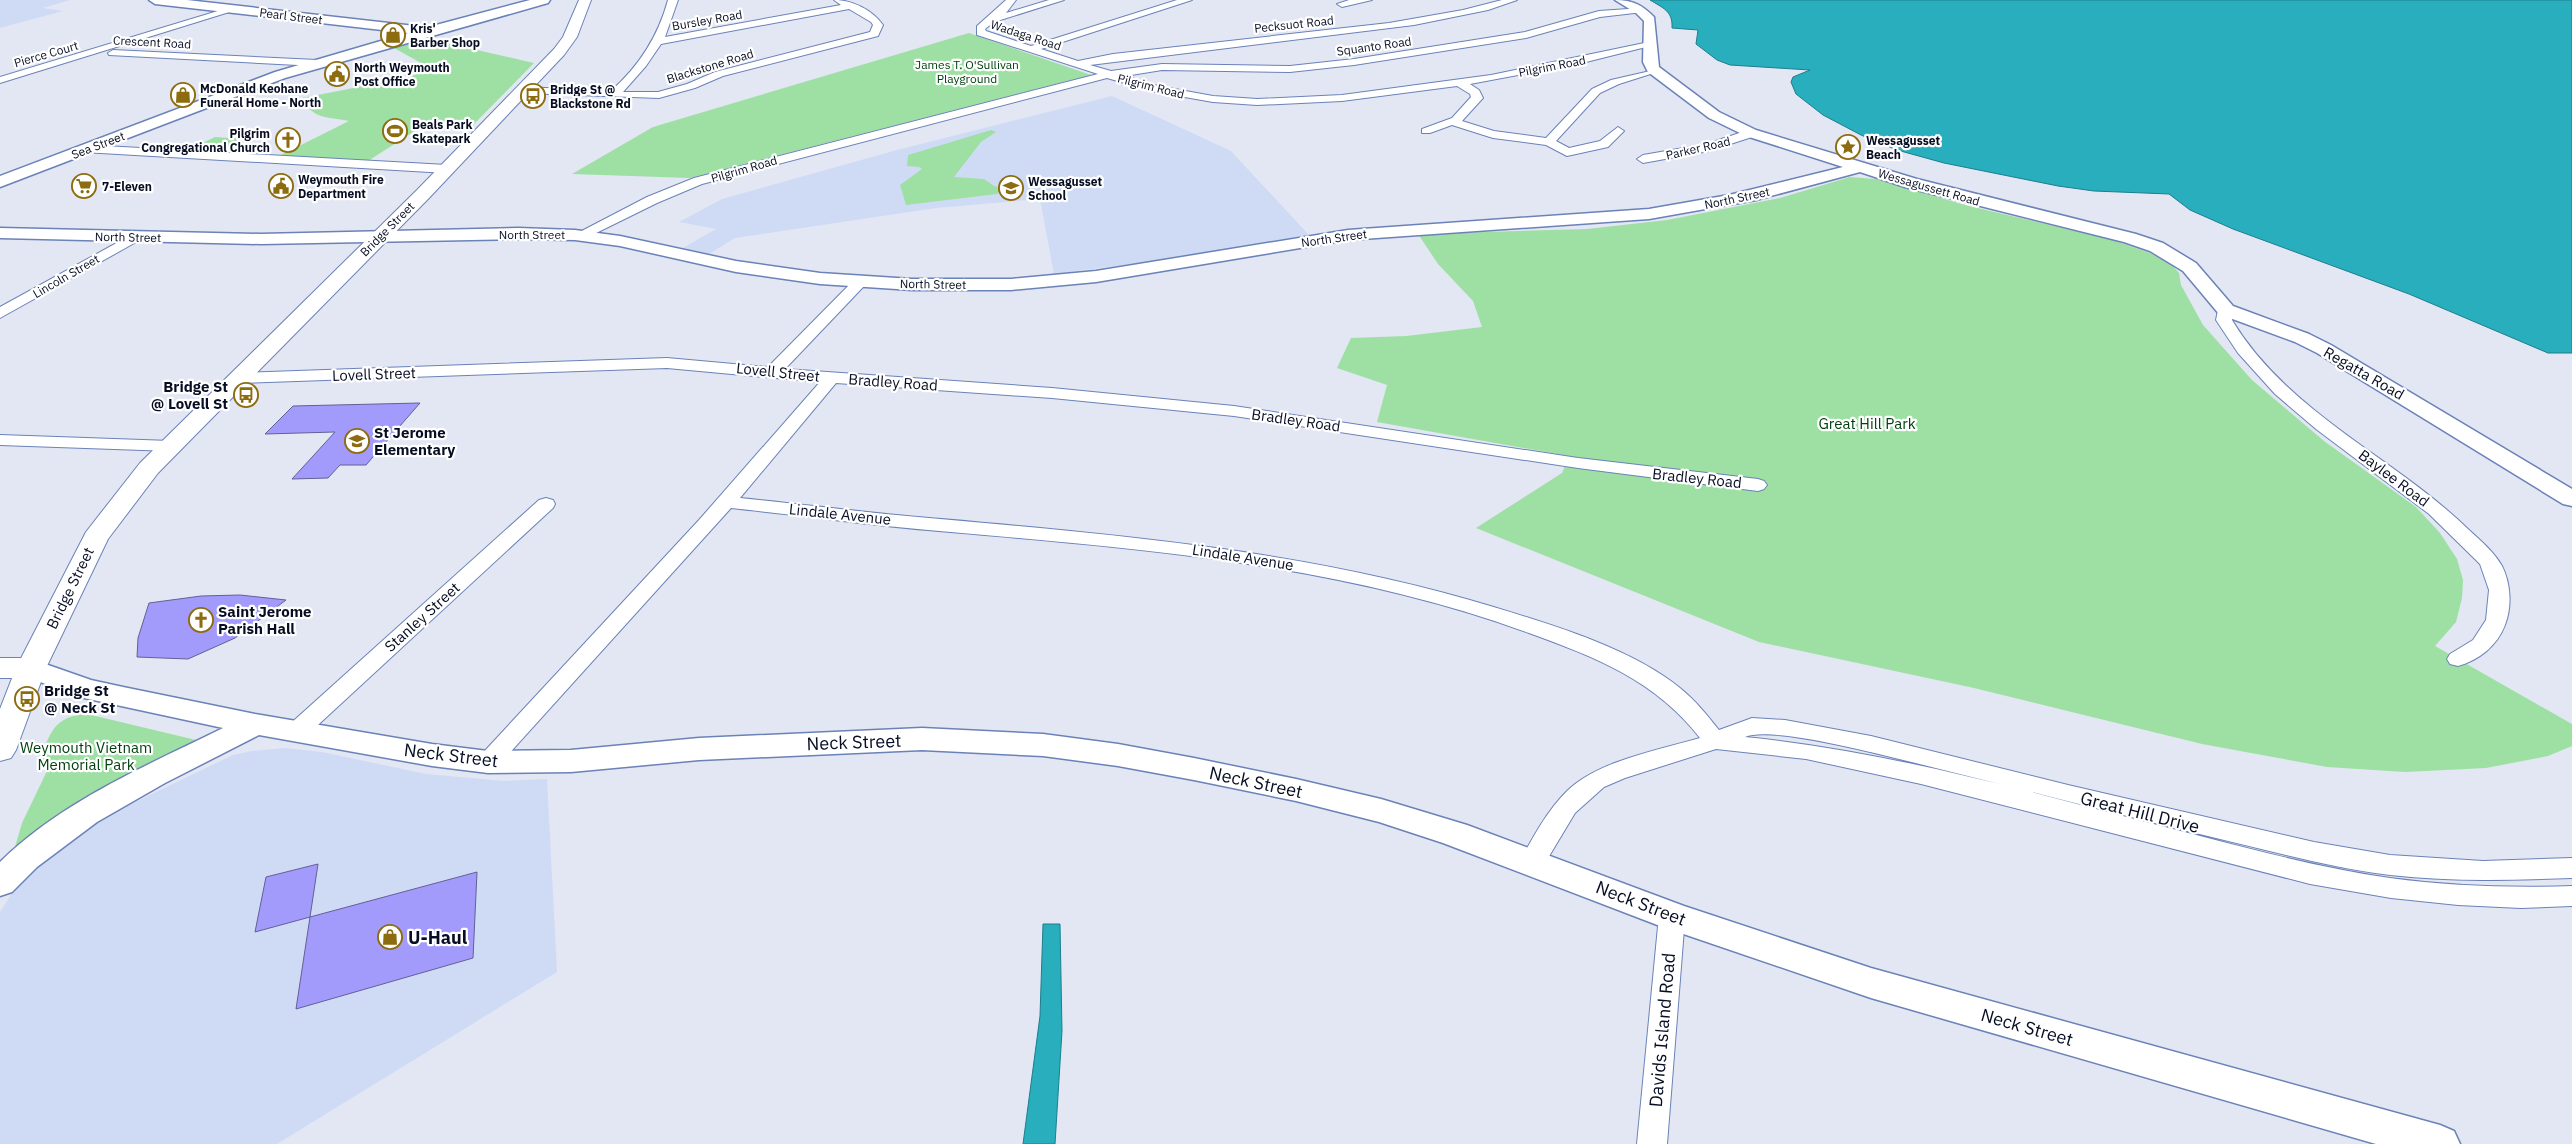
<svg xmlns="http://www.w3.org/2000/svg" width="2572" height="1144" font-family="'IBM Plex Sans',sans-serif">
	<style>
		.built { fill: #cfdbf5 }
		.green { fill: #9ee0a3 }
		.water { fill: #28aebc; stroke: #1e7e8e }
		.building { fill: #a39bfb; stroke: #635f97 }
		.lines { fill: none; stroke-linecap: round; stroke-linejoin: round }
		.minor-casing { stroke: #6b82b8; stroke-width: 2 }
		.tertiary-casing { stroke: #6b82b8; stroke-width: 3 }
		.secondary-casing { stroke: #6b82b8; stroke-width: 2 }
		.primary-casing { stroke: #6b82b8; stroke-width: 2 }
		.minor { fill: #fff; fill-rule: evenodd }
		.tertiary { fill: #fff; fill-rule: evenodd }
		.secondary { fill: #fff; fill-rule: evenodd }
		.primary { fill: #fff; fill-rule: evenodd }
		.labels { text-anchor: middle; dominant-baseline: central; stroke-width: 4.5; stroke-linejoin: round; paint-order: stroke }
		.far-street-label { font-size: 12px; fill: #070e23; stroke: #fff }
		.far-poi-label { font-size: 12px; font-weight: bold; fill: #070e23; stroke: #fff; text-anchor: start }
		.far-park-label { font-size: 12px; fill: #00410f; stroke: #fff }
		.street-label { font-size: 15px; fill: #070e23; stroke: #fff }
		.poi-label { font-size: 15px; font-weight: bold; fill: #070e23; stroke: #fff; text-anchor: start }
		.park-label { font-size: 15px; fill: #00410f; stroke: #fff }
		.near-street-label { font-size: 18px; fill: #070e23; stroke: #fff }
		.near-poi-label { font-size: 18px; font-weight: bold; fill: #070e23; stroke: #fff; text-anchor: start }
	</style>
	<rect width="100%" height="100%" fill="#e2e7f3"/>
	<g class="built">
		<polygon points="0,0 70,0 43,8 63,11 0,28"/>
		<polygon points="1112,96 1231,151 1309,235 1153,261 1054,274 1040,199 936,208 735,238 709,254 683,248 716,229 679,222 722,199 897,150"/>
		<polygon points="285,748 322,752 426,774 504,781 547,779 557,972 277,1144 0,1144 0,912 17,885 39,863 102,818 233,755 252,751"/>
	</g>
	<g class="green">
		<polygon points="969,33 1091,75 690,178 572,174 653,127"/>
		<path d="M424,38L534,63L473,125H424L368,161L279,156L349,121C330,117 312,120 302,98L405,78L432,69L392,47Z"/>
		<polygon points="991,130 996,132 981,142 954,177 984,179 994,186 1002,188 997,194 906,205 900,185 922,169 919,167 907,166 908,155"/>
		<polygon points="215,137 245,139 216,153 186,151"/>
		<polygon points="1850,177 1876,179 1965,205 2113,240 2150,253 2173,266 2179,273 2181,285 2203,325 2252,380 2324,441 2416,507 2440,533 2457,559 2463,580 2462,598 2456,622 2435,646 2572,724 2572,746 2548,756 2486,768 2405,772 2327,767 2202,744 1974,688 1759,642 1476,528 1562,473 1569,456 1377,422 1387,385 1337,368 1351,338 1406,336 1482,327 1473,301 1438,264 1418,234 1587,229 1667,220 1780,198"/>
		<path d="M87,714L196,740L198,743L25,844L15,847L22,823L47,771L39,762C50,734 53,716 87,714Z"/>
	</g>
	<g class="water">
		<path d="M1650,0H2572V353H2548L2409,294L2233,229L2190,210L2169,194L2094,191L2058,186L1944,163L1897,150L1861,135L1823,115L1796,94L1791,82L1793,77L1810,70L1730,65L1717,60L1696,44L1698,30L1672,28C1673,11 1663,8 1650,0Z"/>
		<polygon points="1043,924 1060,924 1062,1031 1055,1144 1023,1144 1040,1016"/>
	</g>
	<g class="building">
		<polygon points="420,403 366,465 340,465 328,478 292,479 335,432 265,434 293,406"/>
		<polygon points="240,595 286,600 235,638 188,659 137,657 138,638 149,603 201,596"/>
		<polygon points="318,864 310,917 255,932 266,877"/>
		<polygon points="477,872 473,958 296,1009 310,917"/>
	</g>
	<g class="lines">
		<defs>
			<g id="minor">
				<path d="M668,0H678L665,37L841,5L834,0C853,0 872,10 883,25L878,36L723,76L695,88L659,98L523,93L518,90L523,87L611,91C639,66 658,37 668,0ZM849,9L871,22L873,25L870,32L715,72L687,84L658,92H623L646,66L661,44Z"/>
				<polygon points="1006,0 1016,0 1006,13 1049,0 1064,0 994,22 985,29 986,31 1031,46 1177,0 1192,0 1041,49 1078,61 1113,54 1389,23 1463,10 1502,0 1517,0 1488,10 1414,25 1090,65 1111,71 1162,64 1290,66 1354,59 1525,32 1599,11 1643,8 1643,12 1600,17 1526,38 1354,65 1290,72 1162,70 1125,76 1158,86 1213,96 1257,99 1342,95 1491,75 1654,41 1654,45 1582,63 1470,84 1479,90 1483,98 1462,121 1494,131 1546,138 1592,89 1611,80 1659,69 1660,71 1619,84 1600,93 1556,141 1569,148 1600,141 1618,127 1624,131 1608,147 1567,156 1546,145 1493,138 1452,125 1430,133 1422,133 1422,129 1452,118 1471,97 1470,94 1457,86 1342,101 1257,105 1213,102 1156,92 1107,78 702,184 657,203 586,238 581,239 574,235 647,197 694,178 1098,74 977,35 977,26"/>
				<polygon points="1349,0 1372,0 1342,7 1337,4"/>
				<polygon points="231,7 239,9 0,83 0,77"/>
				<polygon points="113,50 317,60 322,63 317,66 109,55 108,53"/>
				<polygon points="1751,129 1755,130 1755,136 1709,151 1643,163 1637,159 1643,155 1707,144"/>
				<polygon points="87,145 447,165 453,169 447,173 83,152 83,146"/>
				<polygon points="133,234 140,238 138,241 0,318 0,307"/>
				<path d="M860,278L865,279L867,282L865,285L785,369L1052,388L1234,406L1578,458L1758,479L1764,481L1767,485L1764,489L1758,491L1578,468L1234,416L1052,398L836,383L740,498C803,504 866,513 929,518C1121,535 1312,551 1497,608C1556,626 1632,649 1680,688C1695,700 1707,715 1719,730L1752,718L1785,720L1871,736L2068,785L2314,842L2390,855L2483,861L2572,858V878C2511,880 2450,882 2390,875C2332,868 2276,852 2220,839C2111,813 2003,784 1895,758C1867,751 1768,726 1745,737C1900,752 2053,799 2204,837C2266,853 2327,869 2390,878C2450,886 2511,888 2572,886V906L2521,908L2458,905L2391,898L2310,884L1921,784L1806,759L1716,749L1625,778L1604,787L1575,813L1542,868L1533,871L1524,868L1520,861C1533,837 1547,811 1567,791C1598,761 1658,750 1700,738C1655,680 1595,657 1529,633C1336,562 1131,548 928,530C862,524 797,515 731,508L496,768L488,770L480,768L476,762L480,756L699,520L820,382L667,368L239,383L231,378L239,373L667,358L768,367L855,279Z"/>
				<path d="M2226,305L2234,310L2232,320C2253,355 2281,383 2313,409C2364,451 2422,484 2469,530C2481,541 2494,552 2502,566C2511,584 2512,607 2505,625C2497,646 2479,660 2458,666L2450,664L2447,659L2450,654L2473,640L2486,620L2489,590L2480,564L2429,514L2316,429L2275,394L2238,353L2216,320L2218,310Z"/>
				<polygon points="0,435 171,441 177,442 180,446 177,450 171,451 0,445"/>
				<polygon points="546,498 553,500 555,504 553,508 306,736 298,738 290,736 287,730 290,724 539,500"/>
				<polygon points="1672,905 1681,909 1685,916 1667,1144 1637,1144 1659,916 1663,909"/>
			</g>
			<g id="tertiary">
				<polygon points="149,0 187,0 415,26 421,29 530,0 550,0 548,3 285,78 0,187 0,176 275,72 408,33 155,4"/>
				<path d="M1615,0C1633,0 1642,5 1654,17L1659,67L1719,112L1756,130L1917,179L2136,234L2163,243L2196,263L2233,306L2309,334L2331,345L2572,489V506L2563,504L2317,353L2295,342L2219,314L2183,271L2150,251L2124,242L1905,187L1860,172L1756,200L1649,219L1348,240L1096,282L1011,290H912L820,284L736,272L620,246L575,240L518,239L261,244L0,238V228L261,234L518,228L575,230L620,236L736,261L820,273L912,279H1011L1096,271L1348,230L1649,209L1729,195L1843,167L1746,136L1709,118L1648,72L1643,62L1644,21L1636,13Z"/>
				<path d="M31,659L91,680L123,687L255,714L432,744L488,751L571,750L699,738L922,728L1043,734L1118,744L1194,758L1296,779L1381,799L1467,825L1684,906L1871,968L2440,1125L2454,1131L2460,1144H2376L1871,998L1660,926L1443,843L1379,822L1296,801L1194,780L1118,766L1043,756L922,750L699,760L571,772L488,773L432,766L259,735L165,783L97,822L37,867L12,892L0,896V862C62,801 146,766 223,728L84,698L21,675L17,668L21,661Z"/>
			</g>
			<polygon id="secondary" points="0,658 31,658 42,661 46,668 42,675 31,678 0,678"/>
			<polygon id="primary" points="579,0 591,0 577,37 564,55 429,198 158,473 108,539 46,668 16,750 11,758 0,761 0,709 16,668 86,532 140,463 417,190 554,49 563,37"/>
		</defs>
		<use href="#minor" class="minor-casing"/>
		<use href="#tertiary" class="tertiary-casing"/>
		<use href="#secondary" class="secondary-casing"/>
		<use href="#primary" class="primary-casing"/>
		<use href="#minor" class="minor"/>
		<use href="#tertiary" class="tertiary"/>
		<use href="#secondary" class="secondary"/>
		<use href="#primary" class="primary"/>
	</g>
	<defs>
		<symbol id="shop-ring" viewBox="-11 -11 22 22"><circle r="9.5" fill="#fff" stroke="#8d6c0f" stroke-width="1.5"/><path d="M-5-2.5h2.3a2.7 3.5 0 0 1 5.4 0H5L5.5 6h-11ZM-1.5-2.5h3a1.5 2.3 0 0 0-3 0Z" fill="#8d6c0f"/></symbol>
		<symbol id="civic-ring" viewBox="-11 -11 22 22"><circle r="9.5" fill="#fff" stroke="#8d6c0f" stroke-width="1.5"/><path d="M-.6-6.5H3V-4.5H.6V-3L4-1V1h2V6H-6V1h2V-1L-.6-3ZM-1.2 2.5V6h2.4V2.5Z" fill="#8d6c0f"/></symbol>
		<symbol id="bus-ring" viewBox="-11 -11 22 22"><circle r="9.5" fill="#fff" stroke="#8d6c0f" stroke-width="1.5"/><path d="M-5-6H5V4H4V6H2V4H-2V6H-4V4H-5ZM-3.5-4V0h7V-4ZM-3.5 1.2v1.5H-2V1.2ZM2 1.2v1.5H3.5V1.2Z" fill="#8d6c0f"/></symbol>
		<symbol id="stadium-ring" viewBox="-11 -11 22 22"><circle r="9.5" fill="#fff" stroke="#8d6c0f" stroke-width="1.5"/><path d="M0-5a6.5 5 0 1 0 0 10a6.5 5 0 1 0 0-10ZM-3.5-1.8h7v3.6h-7Z" fill="#8d6c0f"/></symbol>
		<symbol id="church-ring" viewBox="-11 -11 22 22"><circle r="9.5" fill="#fff" stroke="#8d6c0f" stroke-width="1.5"/><path d="M-1.2-6h2.4v3.5h3.3v2.4h-3.3V6h-2.4V-.1h-3.3v-2.4h3.3Z" fill="#8d6c0f"/></symbol>
		<symbol id="sight-ring" viewBox="-11 -11 22 22"><circle r="9.5" fill="#fff" stroke="#8d6c0f" stroke-width="1.5"/><path d="M0-6L1.8-2.2L6-1.7L2.9 1.2L3.7 5.4L0 3.3L-3.7 5.4L-2.9 1.2L-6-1.7L-1.8-2.2Z" fill="#8d6c0f"/></symbol>
		<symbol id="supermarket-ring" viewBox="-11 -11 22 22"><circle r="9.5" fill="#fff" stroke="#8d6c0f" stroke-width="1.5"/><path d="M-6-5.5h2.5l.6 2H6L4.5 2H-2.5L-4.4-4H-6ZM-1.5 3.2a1.3 1.3 0 1 0 .1 0ZM3 3.2a1.3 1.3 0 1 0 .1 0Z" fill="#8d6c0f"/></symbol>
		<symbol id="school-ring" viewBox="-11 -11 22 22"><circle r="9.5" fill="#fff" stroke="#8d6c0f" stroke-width="1.5"/><path d="M0-5L7-2L0 1L-7-2ZM-4 1L0 2.5L4 1V4Q0 6-4 4Z" fill="#8d6c0f"/></symbol>
	</defs>
	<g fill-rule="evenodd">
		<use href="#shop-ring" x="379" y="21" width="28" height="28"/>
		<use href="#civic-ring" x="323" y="60" width="28" height="28"/>
		<use href="#shop-ring" x="169" y="81" width="28" height="28"/>
		<use href="#bus-ring" x="519" y="82" width="28" height="28"/>
		<use href="#stadium-ring" x="381" y="117" width="28" height="28"/>
		<use href="#church-ring" x="274" y="126" width="28" height="28"/>
		<use href="#sight-ring" x="1834" y="133" width="28" height="28"/>
		<use href="#supermarket-ring" x="70" y="172" width="28" height="28"/>
		<use href="#civic-ring" x="267" y="172" width="28" height="28"/>
		<use href="#school-ring" x="997" y="174" width="28" height="28"/>
		<use href="#bus-ring" x="232" y="381" width="28" height="28"/>
		<use href="#school-ring" x="343" y="427" width="28" height="28"/>
		<use href="#church-ring" x="187" y="606" width="28" height="28"/>
		<use href="#bus-ring" x="13" y="685" width="28" height="28"/>
		<use href="#shop-ring" x="376" y="923" width="28" height="28"/>
	</g>
	<g class="labels">
		<g class="far-street-label">
			<text transform="translate(291 16) rotate(7)">Pearl Street</text>
			<text transform="translate(707 20) rotate(-10)">Bursley Road</text>
			<text transform="translate(1294 24) rotate(-6)">Pecksuot Road</text>
			<text transform="translate(1026 35) rotate(18)">Wadaga Road</text>
			<text transform="translate(152 42) rotate(3)">Crescent Road</text>
			<text transform="translate(1374 46) rotate(-8)">Squanto Road</text>
			<text transform="translate(46 54) rotate(-16)">Pierce Court</text>
			<text transform="translate(710 66) rotate(-17)">Blackstone Road</text>
			<text transform="translate(1552 66) rotate(-11)">Pilgrim Road</text>
			<text transform="translate(1151 86) rotate(14)">Pilgrim Road</text>
			<text transform="translate(98 145) rotate(-21)">Sea Street</text>
			<text transform="translate(1698 148) rotate(-13)">Parker Road</text>
			<text transform="translate(744 169) rotate(-16)">Pilgrim Road</text>
			<text transform="translate(1929 187) rotate(16)">Wessagussett Road</text>
			<text transform="translate(1737 198) rotate(-12)">North Street</text>
			<text transform="translate(387 229) rotate(-45)">Bridge Street</text>
			<text x="532" y="234">North Street</text>
			<text transform="translate(128 237) rotate(1)">North Street</text>
			<text transform="translate(1334 238) rotate(-8)">North Street</text>
			<text transform="translate(66 276) rotate(-30)">Lincoln Street</text>
			<text transform="translate(933 284) rotate(1)">North Street</text>
		</g>
		<g class="far-poi-label">
			<text x="410" y="28">Kris'<tspan x="410" dy="14">Barber Shop</tspan></text>
			<text x="354" y="67">North Weymouth<tspan x="354" dy="14">Post Office</tspan></text>
			<text x="200" y="88">McDonald Keohane<tspan x="200" dy="14">Funeral Home - North</tspan></text>
			<text x="550" y="89">Bridge St @<tspan x="550" dy="14">Blackstone Rd</tspan></text>
			<text x="412" y="124">Beals Park<tspan x="412" dy="14">Skatepark</tspan></text>
			<text x="270" y="133" text-anchor="end">Pilgrim<tspan x="270" dy="14">Congregational Church</tspan></text>
			<text x="1866" y="140">Wessagusset<tspan x="1866" dy="14">Beach</tspan></text>
			<text x="298" y="179">Weymouth Fire<tspan x="298" dy="14">Department</tspan></text>
			<text x="1028" y="181">Wessagusset<tspan x="1028" dy="14">School</tspan></text>
			<text x="102" y="186">7-Eleven</text>
		</g>
		<g class="far-park-label">
			<text x="967" y="64">James T. O'Sullivan<tspan x="967" dy="14">Playground</tspan></text>
		</g>
		<g class="street-label">
			<text transform="translate(778 372) rotate(6)">Lovell Street</text>
			<text transform="translate(2364 373) rotate(30)">Regatta Road</text>
			<text transform="translate(374 374) rotate(-2)">Lovell Street</text>
			<text transform="translate(893 382) rotate(4)">Bradley Road</text>
			<text transform="translate(1296 420) rotate(8)">Bradley Road</text>
			<text transform="translate(1697 478) rotate(6)">Bradley Road</text>
			<text transform="translate(2394 478) rotate(37)">Baylee Road</text>
			<text transform="translate(840 514) rotate(6)">Lindale Avenue</text>
			<text transform="translate(1243 557) rotate(9)">Lindale Avenue</text>
			<text transform="translate(70 588) rotate(-64)">Bridge Street</text>
			<text transform="translate(422 617) rotate(-42)">Stanley Street</text>
		</g>
		<g class="poi-label">
			<text x="228" y="386" text-anchor="end">Bridge St<tspan x="228" dy="17">@ Lovell St</tspan></text>
			<text x="374" y="432">St Jerome<tspan x="374" dy="17">Elementary</tspan></text>
			<text x="218" y="611">Saint Jerome<tspan x="218" dy="17">Parish Hall</tspan></text>
			<text x="44" y="690">Bridge St<tspan x="44" dy="17">@ Neck St</tspan></text>
		</g>
		<g class="park-label">
			<text x="1867" y="423">Great Hill Park</text>
			<text x="86" y="747">Weymouth Vietnam<tspan x="86" dy="17">Memorial Park</tspan></text>
		</g>
		<g class="near-street-label">
			<text transform="translate(854 742) rotate(-2)">Neck Street</text>
			<text transform="translate(451 755) rotate(7)">Neck Street</text>
			<text transform="translate(1256 782) rotate(12)">Neck Street</text>
			<text transform="translate(2140 812) rotate(14)">Great Hill Drive</text>
			<text transform="translate(1641 903) rotate(21)">Neck Street</text>
			<text transform="translate(2027 1027) rotate(16)">Neck Street</text>
			<text transform="translate(1662 1030) rotate(-85)">Davids Island Road</text>
		</g>
		<g class="near-poi-label">
			<text x="408" y="937">U-Haul</text>
		</g>
	</g>
</svg>
